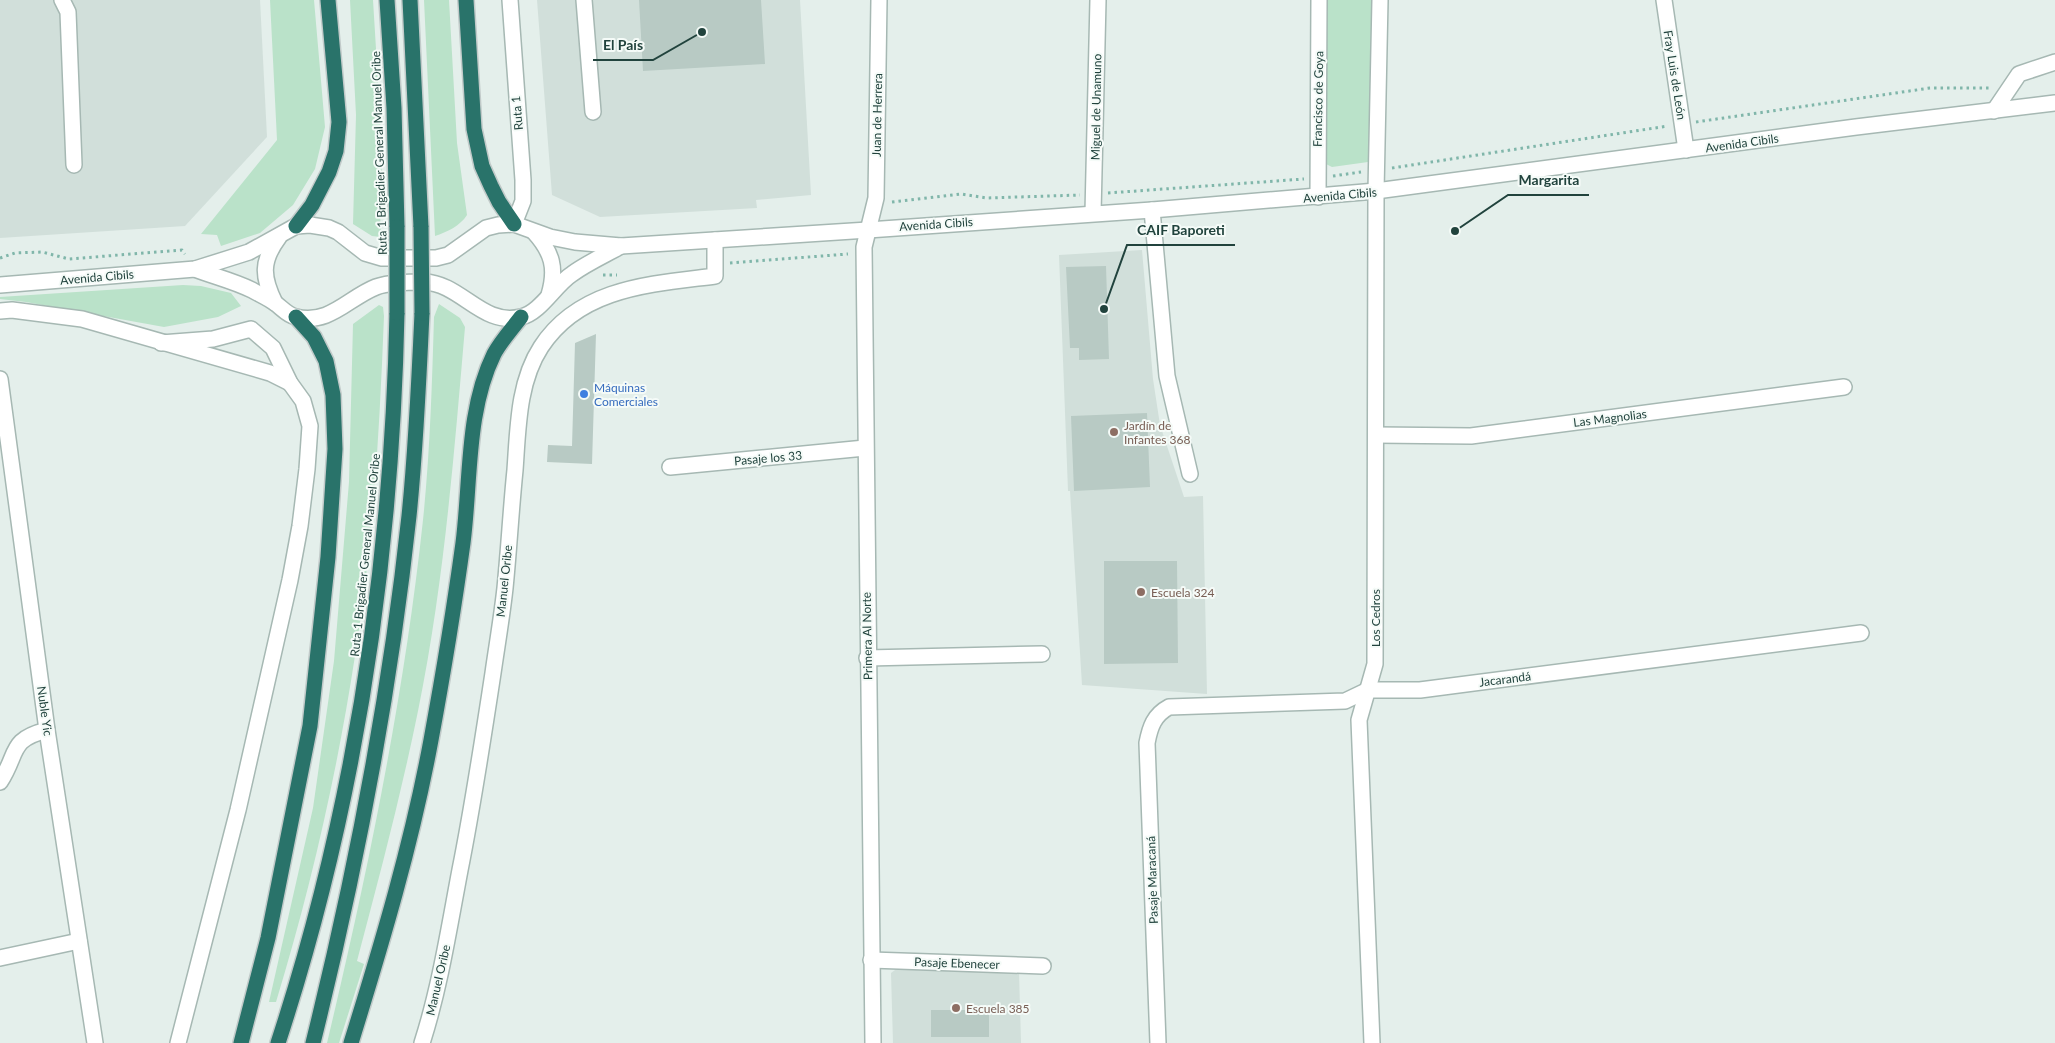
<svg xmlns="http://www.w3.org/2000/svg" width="2055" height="1043" font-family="Lato,sans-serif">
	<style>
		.built { fill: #d1dfda }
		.green { fill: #bae2c9 }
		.building { fill: #b8cac4 }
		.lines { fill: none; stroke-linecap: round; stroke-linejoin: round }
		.minor-casing { stroke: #a6b8b3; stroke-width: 18 }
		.highway-casing { stroke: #c1cac9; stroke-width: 18 }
		.path { stroke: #80b6aa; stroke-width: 3; stroke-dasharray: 2.5 4; stroke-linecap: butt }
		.minor { stroke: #fff; stroke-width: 15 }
		.highway { stroke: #29736a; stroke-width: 15 }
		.highway-bridge-casing { stroke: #c1cac9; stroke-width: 18; stroke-linecap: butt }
		.highway-bridge { stroke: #29736a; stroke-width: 15 }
		.shop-dot { fill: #3f7fe0; stroke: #f5fbf8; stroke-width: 2 }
		.education-dot { fill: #8d6e63; stroke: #f5fbf8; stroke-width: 2 }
		.labels { text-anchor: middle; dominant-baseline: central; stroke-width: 4; stroke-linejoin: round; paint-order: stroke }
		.street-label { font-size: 12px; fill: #21433d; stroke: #f5fbf8 }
		.shop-label { font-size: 12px; fill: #366cbe; stroke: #f5fbf8; text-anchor: start }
		.education-label { font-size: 12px; fill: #785e54; stroke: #f5fbf8; text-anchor: start }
		.leader { fill: none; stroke: #21433d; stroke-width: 2 }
		.callout-dot { fill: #21433d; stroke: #f5fbf8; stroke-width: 2 }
		.callout-label { font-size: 14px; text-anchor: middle; font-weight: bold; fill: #21433d; stroke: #f5fbf8; stroke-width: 4; stroke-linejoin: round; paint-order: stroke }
	</style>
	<rect width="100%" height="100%" fill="#e4efeb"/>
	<g class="built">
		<polygon points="0,0 260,0 267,137 185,226 0,238"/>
		<polygon points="537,0 800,0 811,195 756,200 757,208 600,217 552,195"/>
		<polygon points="1142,250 1153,379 1160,425 1184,497 1203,496 1207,694 1082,685 1070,491 1068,491 1059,255"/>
		<polygon points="899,967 1019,971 1021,1043 893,1043 891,973"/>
	</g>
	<g class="green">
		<polygon points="270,0 314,0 325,127 315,169 293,205 260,233 221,246 217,235 201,234 277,140"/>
		<polygon points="350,0 373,0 380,114 383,210 380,211 381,237 372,236 353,224 356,115"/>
		<path d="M424,0H449L457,143L467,215C460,226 447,232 435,236Z"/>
		<polygon points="1326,0 1375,0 1370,160 1368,162 1332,167 1324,163"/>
		<polygon points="183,285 201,286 231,293 241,306 218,317 164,327 26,302 0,299 0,297"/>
		<path d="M439,304L460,318L465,327C454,455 444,584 418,711C401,795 379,878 357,961L364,964L339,1043H327C368,871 404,697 423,520C430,453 432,385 434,317Z"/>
		<path d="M379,305L383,307L384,316C381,394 377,473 369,550C352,704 321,855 276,1002H269L313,808L334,661L349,482L353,324Z"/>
	</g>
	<g class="building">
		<polygon points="639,0 761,0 765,64 643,71"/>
		<polygon points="1106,266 1109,359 1079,360 1079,348 1070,348 1066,267"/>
		<polygon points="596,334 592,464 547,462 548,445 572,446 575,343"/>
		<polygon points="1147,413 1150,487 1074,491 1071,416"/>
		<polygon points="1104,561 1177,561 1178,663 1104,664"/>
		<rect x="931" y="1010" width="58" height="27"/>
	</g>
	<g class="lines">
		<defs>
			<g id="minor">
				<polyline points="62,0 68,12 74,165"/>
				<polyline points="510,0 523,180 523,201 514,224"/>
				<polyline points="584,0 593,112"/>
				<polyline points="1664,0 1686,150"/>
				<polyline points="1994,111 2019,74 2055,62"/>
				<polyline points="1318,197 1319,0"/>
				<polyline points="1152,210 1167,376 1190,474"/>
				<polyline points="1093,213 1098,0"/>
				<path d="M534,232C552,252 557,268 549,295"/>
				<path d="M195,269C213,276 234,281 252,290C259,294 268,298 275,303C282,308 287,315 296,317C330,325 348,298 376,287C389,282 409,282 424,282C461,283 482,327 521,317C540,313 555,285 572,274C587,263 605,255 621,246"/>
				<polyline points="0,285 195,269 249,252 296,226 310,225 329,228 338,232 365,253 382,258 436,258 448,255 486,228 498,225 514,224 550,237 575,242 621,246 868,230 1152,210 1376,191 1856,127 2055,103"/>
				<path d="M275,303C262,277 261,261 279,237"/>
				<polyline points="0,311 12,310 82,319 270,373 290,383"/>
				<polyline points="161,343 213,339 251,329 273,348 290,383 303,401 310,426 307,469 300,526 290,580 238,810 178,1043"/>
				<polyline points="0,379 47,730 95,1043"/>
				<polyline points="1376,435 1471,436 1844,387"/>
				<polyline points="670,467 865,448"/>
				<polyline points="867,658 1042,654"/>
				<path d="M0,782C19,753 8,740 47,730"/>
				<polyline points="0,958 79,941"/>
				<polyline points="871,960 1043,966"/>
				<path d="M422,1043C440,987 449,928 460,870C473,805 483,739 493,673C497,645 502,616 505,588C509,548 511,509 515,470C518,429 518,382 541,347C580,287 652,284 715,276V240"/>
				<polyline points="873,1043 864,247 876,198 879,0"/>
				<path d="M1158,1043L1147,743C1150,727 1154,715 1169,707L1345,701L1368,690H1420L1861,633"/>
				<polyline points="1372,1043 1359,720 1375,664 1376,191 1380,0"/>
			</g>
			<g id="highway">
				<polyline points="387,0 394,108 397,227"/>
				<polyline points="410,0 421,227"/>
				<polyline points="466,0 474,129 482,166 491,186 499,202 514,224"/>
				<polyline points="296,226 312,205 329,172 336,151 339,122 328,0"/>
				<polyline points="241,1043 268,938 310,726 328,557 335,449 333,395 326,361 314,337 296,317"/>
				<path d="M278,1043C355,808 392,560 397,313"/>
				<path d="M313,1043C356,870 390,694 409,516C416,448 419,380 422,313"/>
				<path d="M351,1043C382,943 412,843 431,740C443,675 454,609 463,543C471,481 466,411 494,354C501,341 512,329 521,317"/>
			</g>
		</defs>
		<use href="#minor" class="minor-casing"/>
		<use href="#highway" class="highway-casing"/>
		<g class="path">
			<polyline points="1696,122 1930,88 1990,88"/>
			<polyline points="1392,168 1668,126"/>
			<polyline points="1333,176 1361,172"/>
			<polyline points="1108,193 1304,179"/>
			<polyline points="892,202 961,194 987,198 1080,195"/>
			<polyline points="0,258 15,253 42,252 69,259 182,250 185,254"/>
			<polyline points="730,263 848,254"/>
			<polyline points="603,275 617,275"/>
		</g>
		<use href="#minor" class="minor"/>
		<use href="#highway" class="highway"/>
		<defs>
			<g id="highway-bridge">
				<polyline points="421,227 422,313"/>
				<polyline points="397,313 397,227"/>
			</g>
		</defs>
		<use href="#highway-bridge" class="highway-bridge-casing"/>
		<use href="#highway-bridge" class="highway-bridge"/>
	</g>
	<circle class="shop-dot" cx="584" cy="394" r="5"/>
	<g class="education-dot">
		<circle cx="1114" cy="432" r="5"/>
		<circle cx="1141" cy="592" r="5"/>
		<circle cx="956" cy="1008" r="5"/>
	</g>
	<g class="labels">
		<g class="street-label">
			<text transform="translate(1675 75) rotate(81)">Fray Luis de León</text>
			<text transform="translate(1318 99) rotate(-89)">Francisco de Goya</text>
			<text transform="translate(1096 107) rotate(-89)">Miguel de Unamuno</text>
			<text transform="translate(517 113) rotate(-95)">Ruta 1</text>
			<text transform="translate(877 115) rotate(-89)">Juan de Herrera</text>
			<text transform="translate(1742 143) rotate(-8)">Avenida Cibils</text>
			<text transform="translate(379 153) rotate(-92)">Ruta 1 Brigadier General Manuel Oribe</text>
			<text transform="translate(1340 195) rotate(-5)">Avenida Cibils</text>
			<text transform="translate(936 224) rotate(-4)">Avenida Cibils</text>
			<text transform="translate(97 277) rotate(-5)">Avenida Cibils</text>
			<text transform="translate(1610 418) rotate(-7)">Las Magnolias</text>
			<text transform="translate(768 458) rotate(-5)">Pasaje los 33</text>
			<text transform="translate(365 555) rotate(-84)">Ruta 1 Brigadier General Manuel Oribe</text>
			<text transform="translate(504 581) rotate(-84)">Manuel Oribe</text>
			<text transform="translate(1375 618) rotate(-90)">Los Cedros</text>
			<text transform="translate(867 636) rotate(-91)">Primera Al Norte</text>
			<text transform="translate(1505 679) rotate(-7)">Jacarandá</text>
			<text transform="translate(45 711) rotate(82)">Nuble Yic</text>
			<text transform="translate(1152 880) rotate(-92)">Pasaje Maracaná</text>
			<text transform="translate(957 963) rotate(2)">Pasaje Ebenecer</text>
			<text transform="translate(438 980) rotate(-77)">Manuel Oribe</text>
		</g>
		<g class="shop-label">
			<text x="594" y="387">Máquinas<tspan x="594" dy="14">Comerciales</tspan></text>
		</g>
		<g class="education-label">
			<text x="1124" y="425">Jardín de<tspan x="1124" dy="14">Infantes 368</tspan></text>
			<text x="1151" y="592">Escuela 324</text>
			<text x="966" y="1008">Escuela 385</text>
		</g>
	</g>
	<path class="leader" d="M702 32L653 60H593M1455 231L1508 195H1589M1104 309L1127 245H1235"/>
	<g class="callout-dot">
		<circle cx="702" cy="32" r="5"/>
		<circle cx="1455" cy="231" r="5"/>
		<circle cx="1104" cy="309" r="5"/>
	</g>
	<g class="callout-label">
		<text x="623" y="50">El País</text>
		<text x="1549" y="185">Margarita</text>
		<text x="1181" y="235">CAIF Baporeti</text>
	</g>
</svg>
